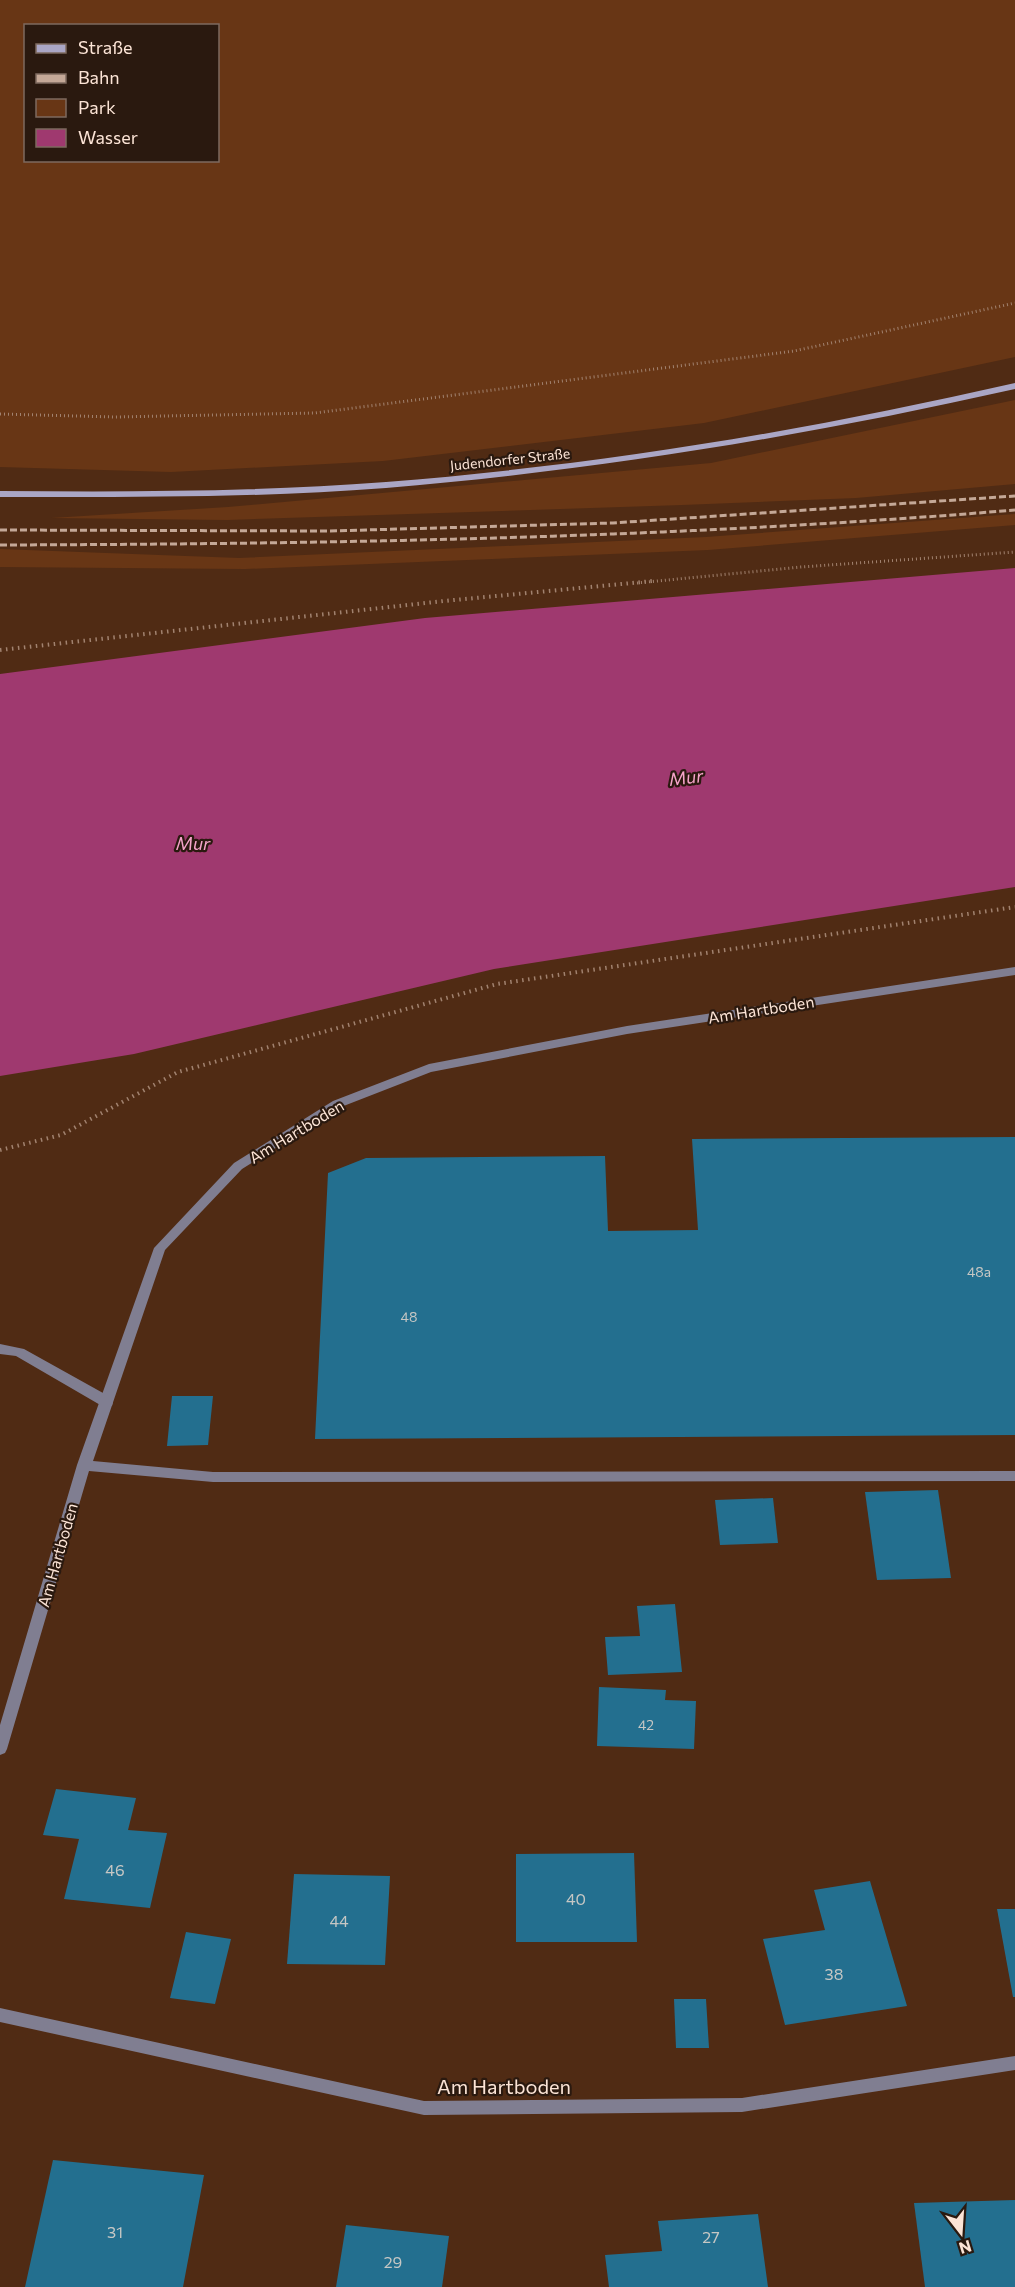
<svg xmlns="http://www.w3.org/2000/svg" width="1015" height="2287" font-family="Commissioner,sans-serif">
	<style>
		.green { fill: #683615; fill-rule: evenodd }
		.water { fill: #9f396f }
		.building { fill: #236f8f }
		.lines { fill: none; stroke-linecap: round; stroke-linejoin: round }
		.path-far1 { stroke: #a1826f; stroke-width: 3; stroke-dasharray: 1 3; stroke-linecap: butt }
		.path { stroke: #a1826f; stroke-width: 4; stroke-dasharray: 1.5 4.5; stroke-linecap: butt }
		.service { fill: #807e91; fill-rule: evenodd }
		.minor { fill: #807e91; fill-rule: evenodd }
		.secondary { fill: #aaa6c5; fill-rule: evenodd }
		.rail { stroke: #c4a897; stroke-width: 3; stroke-dasharray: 7 3; stroke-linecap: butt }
		.labels { text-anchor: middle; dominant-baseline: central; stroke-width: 4.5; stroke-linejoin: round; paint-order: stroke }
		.far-street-label { font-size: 14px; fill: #fce4d6; stroke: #2a190f }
		.number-label { font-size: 14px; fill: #c6c7c4 }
		.street-label { font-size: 16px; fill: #fce4d6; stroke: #2a190f }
		.near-number-label { font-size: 16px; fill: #c6c7c4 }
		.water-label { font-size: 18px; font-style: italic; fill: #f6a4ca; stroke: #2a190f }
		.near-street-label { font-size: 20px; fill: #fce4d6; stroke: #2a190f }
	</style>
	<rect width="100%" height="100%" fill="#502b14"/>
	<g class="green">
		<path d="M0,0H1015V357L704,423L383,461L171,472L0,467ZM26,26H218V160H26Z"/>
		<polygon points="1015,400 1015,484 856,498 682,505 227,520 51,518 228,507 711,463"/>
		<polygon points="1015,514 1015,525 708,550 245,569 0,567 0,549 239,558 706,537"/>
	</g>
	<polygon class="water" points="1015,568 1015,887 494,969 134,1054 0,1076 0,674 425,618"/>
	<g class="building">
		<polygon points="1015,1137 1015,1435 315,1439 328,1173 366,1158 605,1156 608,1231 698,1230 692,1139"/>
		<polygon points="172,1396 213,1396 208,1445 167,1446"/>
		<polygon points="938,1490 951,1578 877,1580 865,1492"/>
		<polygon points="773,1498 778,1543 720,1545 715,1500"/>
		<polygon points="675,1604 682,1672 608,1675 605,1637 640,1636 637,1606"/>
		<polygon points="599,1687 666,1690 665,1700 696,1701 694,1749 597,1746"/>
		<polygon points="56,1789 136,1798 128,1830 167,1833 150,1908 64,1899 79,1839 43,1835"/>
		<polygon points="634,1853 637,1942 516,1942 516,1854"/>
		<polygon points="294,1874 390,1876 385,1965 287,1964"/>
		<polygon points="870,1881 907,2006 785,2025 763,1939 825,1930 814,1890"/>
		<polygon points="997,1909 1015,1909 1015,1997 1013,1997"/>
		<polygon points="186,1932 231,1939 215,2004 170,1998"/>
		<polygon points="674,1999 706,1999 709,2048 676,2048"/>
		<polygon points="53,2160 204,2175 183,2287 25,2287"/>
		<polygon points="1015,2200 1015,2287 925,2287 914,2203"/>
		<polygon points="758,2214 768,2287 609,2287 605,2255 662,2251 658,2221"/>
		<polygon points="346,2225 449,2236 442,2287 336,2287"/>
	</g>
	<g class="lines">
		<g class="path-far1">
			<polyline points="0,414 115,417 315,413 794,351 1015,303"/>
			<polyline points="637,583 801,567 1015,552"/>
		</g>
		<g class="path">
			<polyline points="0,650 444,601 653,581"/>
			<polyline points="0,1150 61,1135 178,1072 497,984 1015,907"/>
		</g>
		<polygon class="service" points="0,1344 24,1349 112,1398 113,1402 112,1406 102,1406 16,1356 0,1354"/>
		<g class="minor">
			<polygon points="1015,967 1015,975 627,1034 431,1072 341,1107 242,1169 165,1250 93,1461 213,1472 1015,1471 1015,1481 213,1482 89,1471 7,1749 5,1753 0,1755 0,1725 77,1465 154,1248 234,1163 333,1101 429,1064 627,1026"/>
			<polygon points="0,2008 424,2101 742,2098 1015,2056 1015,2070 742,2112 424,2115 0,2022"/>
		</g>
		<path class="secondary" d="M1015,383V389C806,436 599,470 386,488C257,498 129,497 0,497V491C129,492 257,492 386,482C599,465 806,431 1015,383Z"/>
		<g class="rail">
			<polyline points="0,530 330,531 613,523 1015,496"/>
			<path d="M0,545C339,544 677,538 1015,510"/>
		</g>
	</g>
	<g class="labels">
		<g class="far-street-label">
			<text transform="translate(510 459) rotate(-6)">Judendorfer Straße</text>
		</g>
		<g class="number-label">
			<text x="979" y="1271">48a</text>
			<text x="409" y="1316">48</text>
			<text x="646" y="1724">42</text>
		</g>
		<g class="street-label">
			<text transform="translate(761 1009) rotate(-9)">Am Hartboden</text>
			<text transform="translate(296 1131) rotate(-31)">Am Hartboden</text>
			<text transform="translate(57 1555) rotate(-74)">Am Hartboden</text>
		</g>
		<g class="near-number-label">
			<text x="115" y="1869">46</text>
			<text x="576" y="1898">40</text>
			<text x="339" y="1920">44</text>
			<text x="834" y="1973">38</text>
			<text x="115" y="2231">31</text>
			<text x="711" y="2236">27</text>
			<text x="393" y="2261">29</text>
		</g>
		<g class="water-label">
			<text transform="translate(686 777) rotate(-7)">Mur</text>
			<text x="193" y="843">Mur</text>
		</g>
		<g class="near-street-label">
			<text x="504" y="2086">Am Hartboden</text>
		</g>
	</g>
	<rect x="24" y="24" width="195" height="138" fill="#2a190f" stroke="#7e6a5f" stroke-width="1.5"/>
	<rect x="36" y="44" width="30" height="9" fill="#aaa6c5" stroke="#7e6a5f" stroke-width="1.5"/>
	<text x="78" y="54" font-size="18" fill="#fce4d6">Straße</text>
	<rect x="36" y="74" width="30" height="9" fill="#c4a897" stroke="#7e6a5f" stroke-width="1.5"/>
	<text x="78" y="84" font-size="18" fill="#fce4d6">Bahn</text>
	<rect x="36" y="99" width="30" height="18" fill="#683615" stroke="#7e6a5f" stroke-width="1.5"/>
	<text x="78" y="114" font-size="18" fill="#fce4d6">Park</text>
	<rect x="36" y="129" width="30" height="18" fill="#9f396f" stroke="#7e6a5f" stroke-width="1.5"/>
	<text x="78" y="144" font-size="18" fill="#fce4d6">Wasser</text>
	<g transform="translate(961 2233) rotate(163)" stroke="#2a190f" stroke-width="4.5" paint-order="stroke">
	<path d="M0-4.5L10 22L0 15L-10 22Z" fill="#fce4d6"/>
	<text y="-9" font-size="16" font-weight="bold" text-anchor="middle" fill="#fce4d6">N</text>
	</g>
</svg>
